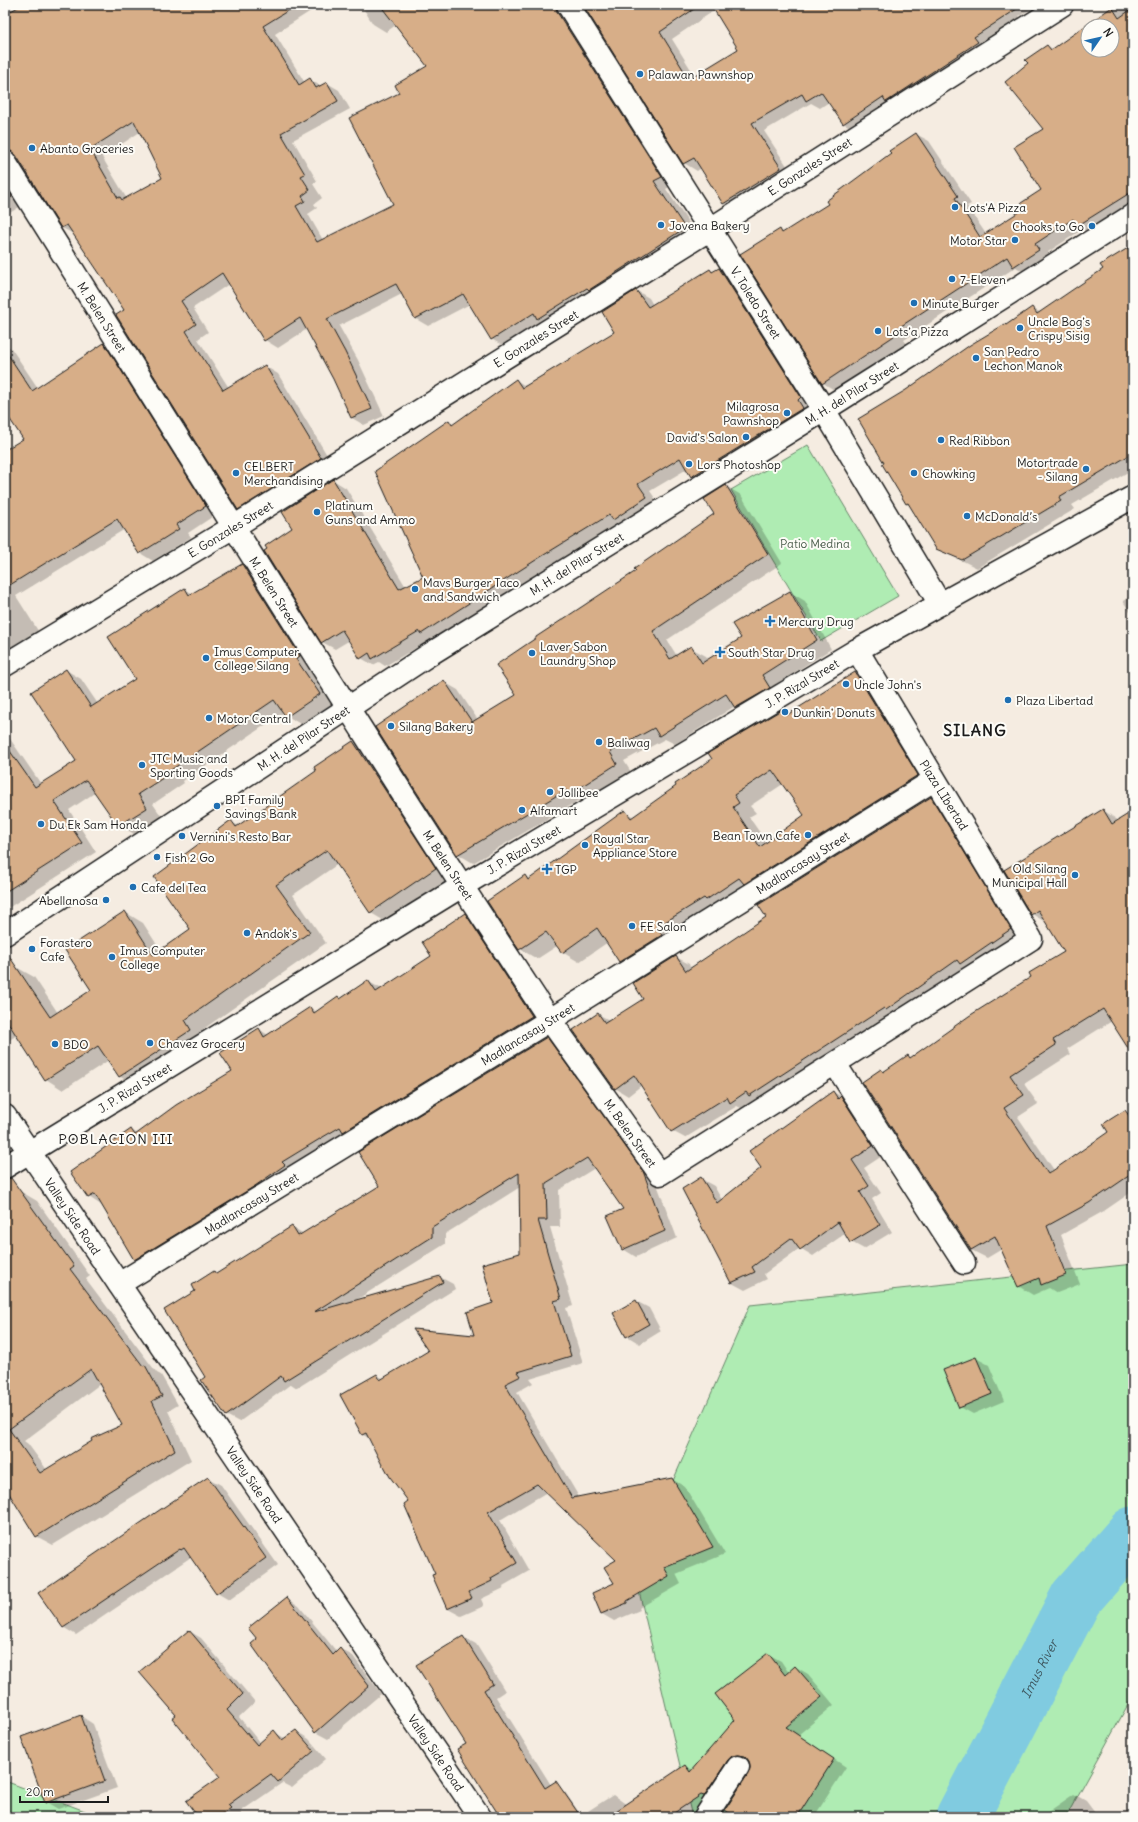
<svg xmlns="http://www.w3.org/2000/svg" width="1138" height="1822" font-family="Delius,sans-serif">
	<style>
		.green { fill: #afecb3; stroke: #668468 }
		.shadow { fill: #0003; fill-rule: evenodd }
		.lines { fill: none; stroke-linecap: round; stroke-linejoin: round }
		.river { stroke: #80cbe0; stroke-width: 53 }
		.building { fill: #d7ae88; stroke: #1c1c1c; fill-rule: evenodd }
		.street-casing { stroke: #1c1c1c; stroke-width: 25 }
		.secondary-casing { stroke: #1c1c1c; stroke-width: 25 }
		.street { stroke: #fdfcf7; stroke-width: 22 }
		.secondary { stroke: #fdfcf7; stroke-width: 22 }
		.poi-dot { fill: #1f6fb2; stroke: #fdfcf7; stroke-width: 1.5 }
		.labels { text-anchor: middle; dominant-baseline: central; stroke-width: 4; stroke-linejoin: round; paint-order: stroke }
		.poi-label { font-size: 12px; fill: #1c1c1c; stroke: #fdfcf7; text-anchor: start }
		.street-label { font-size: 12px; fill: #1c1c1c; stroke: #fdfcf7 }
		.park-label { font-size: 12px; fill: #485a49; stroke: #fdfcf7 }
		.water-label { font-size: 13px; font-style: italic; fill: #3f5961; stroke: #fdfcf7 }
		.quarter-label { font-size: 14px; letter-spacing: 1px; fill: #1c1c1c; stroke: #fdfcf7 }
		.district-label { font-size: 16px; font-weight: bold; letter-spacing: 1px; fill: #1c1c1c; stroke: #fdfcf7 }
	</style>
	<rect width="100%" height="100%" fill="#f5ece1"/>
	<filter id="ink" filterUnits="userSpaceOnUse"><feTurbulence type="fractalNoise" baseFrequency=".025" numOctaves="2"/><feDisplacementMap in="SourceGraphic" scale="8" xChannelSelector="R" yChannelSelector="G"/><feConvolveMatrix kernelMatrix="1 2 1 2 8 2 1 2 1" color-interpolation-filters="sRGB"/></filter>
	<g filter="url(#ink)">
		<g class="green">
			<polygon points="808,445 898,596 821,641 731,490"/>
			<polygon points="1133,1264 1133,1699 1130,1701 1066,1817 692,1817 634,1570 750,1305"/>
			<polygon points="5,1781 101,1817 5,1817"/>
		</g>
		<g class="shadow">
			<path d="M28,5H320L275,34L305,83L310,80L321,86L327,83L339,90L350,109L293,140L317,181L313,184L322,198L314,204L317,208L308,214L323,240L394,205L401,93L428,67L396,25L386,32L373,24L361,5H548L564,23L577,30L674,184L666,189L697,235L504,346L491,339L470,304L428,326L416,319L402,294L339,326L358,360L384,416L364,425L352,418L334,379L307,329L278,348L265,340L229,284L193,308L208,332L198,339L229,388L265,366L278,374L333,465L251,516L238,509L125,310L76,235L62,228L17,156L11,159L5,170V16ZM140,132L163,179L127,199L102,157Z"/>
			<path d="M594,5H1038L1019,16L1022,21L856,130L843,123L829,102L820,108L811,103L764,131L793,175L737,211L724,204L701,168L697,171L684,163ZM715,10L739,49L695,76L672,39Z"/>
			<path d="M1118,5H1133V207L1091,233L1083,229L1048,252L1052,258L1027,274L1016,267L904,340L907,344L836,391L823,383L780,230L784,233L829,204L916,134L929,141L971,204L967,206L986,234L1026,209L1042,191L1044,130L1029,64L1047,46L1053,49ZM1088,26H1112V50H1088Z"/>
			<polygon points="5,171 24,204 5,216"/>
			<polygon points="1133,248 1133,469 1072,505 1075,509 977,568 937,548 911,506 906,504 886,463 906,390 1032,308 1041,313"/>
			<polygon points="719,269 732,276 813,405 705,484 692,477 687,469 650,491 659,504 626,527 620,523 552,565 434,641 431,639 385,666 379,662 373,665 361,658 350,640 335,649 322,642 294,528 333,480 346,488 406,587 424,578 449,422 454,425 516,380 527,387 616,333 637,291 649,298 653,305 710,270 714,272"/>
			<polygon points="104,344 117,351 218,513 188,533 191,537 153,561 140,553 125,529 16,596 42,637 5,659 5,451 25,439 5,411 5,345 11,348 38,388"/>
			<polygon points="726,486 741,495 782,563 667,640 677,656 691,648 706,656 709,660 742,638 790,592 805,601 831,649 776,684 784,696 751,716 735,706 675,744 665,739 624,761 631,772 584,802 579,800 473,863 458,854 444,682 458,690 478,720 518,696 637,571 715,514"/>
			<polygon points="242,565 258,574 335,703 302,725 287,716 284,712 183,781 184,783 153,804 162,817 134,834 119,825 96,792 69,810 96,852 5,910 5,734 8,736 41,784 77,761 66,670 81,679 98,704 137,679 185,589 193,594"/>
			<polygon points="1133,594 1133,617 1123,601"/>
			<path d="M855,673L872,683L934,785L637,971L620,961L608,942L579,962L562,952L557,946L537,959L520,949L525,876L531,879L625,812L634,817L783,710L790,714ZM783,784L806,815L767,843L749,817L756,813L750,806Z"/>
			<polygon points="353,742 371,752 453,879 388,923 371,913 338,864 293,895 326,943 202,1030 208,1040 137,1087 119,1076 109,1060 63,1090 46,1079 17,1035 5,1043 5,975 16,967 34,977 58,1013 92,991 125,912 143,923 161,951 192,929 231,822 239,826 318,771"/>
			<polygon points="931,798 943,805 1023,937 743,1109 737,1106 685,1138 672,1131 642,1085 628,1096 615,1088 598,1014 611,1021 644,999 676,957 689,964 691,969 768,917"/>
			<polygon points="1103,810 1119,821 1133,812 1133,1047 1112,1021 1067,1049 1071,1054 1024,1084 1038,1104 1018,1117 1054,1170 1110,1132 1125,1111 1133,1116 1133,1191 1104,1211 1061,1235 1080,1284 1057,1293 1049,1288 1033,1295 1018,1286 1002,1249 987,1258 971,1250 863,1082 881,1070 885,1072 908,1056 912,1058 1033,978 1065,952 1047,923 1032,914 1005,870"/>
			<polygon points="465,914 477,921 544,1024 148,1266 135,1259 101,1205 89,1197 131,1130 138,1134 233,1071 259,1029 268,1035 310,1008 317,1012 338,997 342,999 369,982 382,989 433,956"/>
			<polygon points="547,1038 559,1045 655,1179 677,1238 636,1257 623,1249 624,1210 595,1168 559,1190 560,1227 550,1227 573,1306 566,1308 583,1363 530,1379 533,1383 517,1392 579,1497 672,1479 685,1487 725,1554 676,1574 681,1584 639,1608 640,1610 614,1621 602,1614 615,1584 617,1560 547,1492 500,1520 529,1571 503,1586 504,1588 481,1599 484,1606 461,1616 448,1609 433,1575 436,1574 409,1501 371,1439 363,1435 377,1375 384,1379 475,1336 495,1304 521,1254 520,1187 445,1234 445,1244 356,1300 440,1277 453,1284 455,1289 297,1388 291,1384 239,1422 226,1415 206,1378 197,1291 214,1272 217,1274 292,1227 304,1234 380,1186"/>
			<polygon points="833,1092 846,1099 885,1154 864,1168 881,1193 872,1199 892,1232 864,1249 851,1242 846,1233 813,1256 800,1248 764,1274 767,1279 745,1290 732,1283 684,1190 701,1179 714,1186 722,1200 763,1168"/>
			<polygon points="5,1144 16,1160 5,1173"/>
			<path d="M20,1191L37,1201L90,1276L86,1279L157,1373L161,1375L178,1405L168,1411L191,1460L53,1545L36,1536L5,1473V1202ZM100,1384L123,1426L47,1470L28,1444L24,1441Z"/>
			<polygon points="636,1301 649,1308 661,1331 640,1344 627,1336"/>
			<polygon points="976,1358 989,1365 1004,1401 973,1414 960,1407"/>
			<polygon points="208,1478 221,1485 278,1565 229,1600 217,1593 191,1557 76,1635 63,1627"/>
			<polygon points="287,1598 299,1606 337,1652 340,1649 353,1656 381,1694 328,1739 315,1732 258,1639"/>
			<polygon points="189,1631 201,1638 255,1702 239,1717 260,1743 274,1732 286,1739 296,1731 309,1739 326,1759 292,1788 282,1783 240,1812 243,1816 241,1817 199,1817 221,1777 177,1715"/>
			<polygon points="463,1637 476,1644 505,1691 496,1697 551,1785 565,1792 582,1817 503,1817 467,1744"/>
			<polygon points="768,1654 781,1661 789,1673 796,1667 808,1674 834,1705 798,1735 846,1767 814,1817 735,1817 751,1767 750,1762 745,1763 714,1802 692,1817 596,1817 588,1811 613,1795 627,1805 685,1766 692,1770 736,1720"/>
			<polygon points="81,1716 93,1724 117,1788 58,1809 46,1802"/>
			<polygon points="1074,1794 1086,1801 1098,1817 1052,1817 1048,1812"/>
		</g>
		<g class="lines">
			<path class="river" id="s1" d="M962,1817L1076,1598L1133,1533"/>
		</g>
		<g class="building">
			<path d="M22,5H297L263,26L299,85L310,78L316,88L327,82L338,101L281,133L305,174L301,176L310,190L302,196L305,201L296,206L317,242L393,204L349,118L399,93L395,85L427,66L380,5H556L557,12L662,177L654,181L685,228L589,290L587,288L537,319L534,313L491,340L463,294L415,319L396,284L327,319L345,352L372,409L351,418L333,379L300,318L264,341L222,273L181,301L196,324L186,331L223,390L265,365L321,458L238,510L116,315L124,310L67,225L61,228L16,155L11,151L5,150V14ZM134,121L162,178L122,200L120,197L118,198L90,149Z"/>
			<polygon points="583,5 700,5 660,32 689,79 738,49 711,5 1023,5 974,37 978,42 886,102 883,97 843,124 821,92 806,101 802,94 752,123 781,168 723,204 694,158 683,164"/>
			<path d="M1112,7L1119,18L1133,8V191L1077,226L1073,219L1035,244L1039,250L1013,267L1007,257L892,332L894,336L822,384L740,254L780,229L782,233L828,204L826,201L891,153L889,151L916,133L958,196L955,198L980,237L1025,208L1021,203L1041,190L1014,147L1043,129L1005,82L1028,63L1025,60L1047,45L1051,50ZM1088,26H1112V50H1088Z"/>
			<polygon points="5,185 12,197 5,201"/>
			<polygon points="1133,245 1133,453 1059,497 1061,501 962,560 936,549 908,503 906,504 882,464 884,463 858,419 906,390 970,345 1005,324 1006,325 1032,307 1037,314 1103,269 1100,265"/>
			<polygon points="719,268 801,397 798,400 803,408 691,477 680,458 638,484 647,497 613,520 609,515 539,558 421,634 419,631 372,659 369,653 360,659 342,630 321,643 264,551 267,549 265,546 292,528 282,512 333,479 399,589 423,577 375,471 449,420 452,425 516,379 522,388 614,332 602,312 636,290 648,307 710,269 712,272"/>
			<polygon points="104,343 206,506 176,525 179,529 139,554 117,519 5,588 5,450 23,439 5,412 5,350 32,391"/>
			<polygon points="726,485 768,554 653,631 670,659 691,646 702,663 741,638 732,624 790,591 817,640 762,675 770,688 735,708 726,694 659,736 654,728 610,752 617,764 568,795 566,790 457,855 375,727 444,680 472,722 516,695 496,665 536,638 536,637 636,571 634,569 714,514 704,499"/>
			<polygon points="242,564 300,656 296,659 320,694 286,717 274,700 168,772 169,774 138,794 147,808 118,826 86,780 54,801 82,843 5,892 5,744 35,787 76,761 31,692 66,669 91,707 135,679 108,637 185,588 189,595"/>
			<path d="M855,672L918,775L744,884L739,878L706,900L704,898L657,927L662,935L619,962L597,928L562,953L546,932L519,950L487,901L525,875L528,880L625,810L631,818L676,786L675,784L712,759L708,753L783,709L787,715ZM772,770L804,815L760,847L733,807L739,803L734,795Z"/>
			<polygon points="353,741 436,868 370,913 327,850 276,885 310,932 185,1020 191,1030 119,1077 98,1046 45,1080 5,1018 5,950 50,1017 91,990 65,950 125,911 153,955 190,929 154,877 231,820 236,827 316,771 314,767"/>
			<polygon points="931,797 1011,929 960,964 957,960 886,1010 884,1008 749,1096 746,1092 730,1103 727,1097 671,1132 634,1075 615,1089 573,1030 598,1013 605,1023 643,999 633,983 676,956 686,971 766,917 758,905"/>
			<polygon points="1103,809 1112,824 1133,811 1133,1056 1103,1009 1053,1040 1056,1045 1010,1075 1024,1095 1004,1108 1048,1174 1108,1132 1103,1124 1125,1110 1130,1117 1133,1115 1133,1173 1089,1203 1047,1226 1066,1275 1041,1285 1039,1278 1018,1287 995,1236 971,1250 862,1082 881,1069 883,1072 908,1055 910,1058 969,1016 1031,977 1029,973 1064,952 1038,910 1031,915 1004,870"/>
			<polygon points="465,913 532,1016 343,1132 340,1127 323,1137 282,1162 285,1165 255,1186 134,1260 95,1194 88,1198 70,1172 131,1129 135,1135 176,1105 232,1071 220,1053 259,1028 264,1037 310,1007 314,1013 338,996 340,999 368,980 376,992 431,956 422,942"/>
			<polygon points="547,1037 643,1171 665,1231 622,1250 607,1216 623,1209 587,1158 546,1183 547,1220 538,1220 561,1299 554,1301 571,1356 518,1372 521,1376 505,1384 572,1498 672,1478 713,1547 664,1567 669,1576 627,1601 627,1603 601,1614 592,1593 614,1583 604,1567 616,1560 537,1484 488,1512 517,1563 491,1578 492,1581 469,1592 472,1598 447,1609 432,1575 435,1574 404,1504 408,1501 390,1477 384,1466 383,1467 366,1433 362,1435 340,1395 377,1374 380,1380 428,1351 413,1329 474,1335 467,1312 493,1303 482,1264 520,1253 519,1173 432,1227 432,1237 314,1312 440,1276 443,1282 284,1381 281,1376 226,1416 201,1380 205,1377 164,1310 195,1291 192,1285 214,1271 216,1274 292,1226 298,1236 379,1186 358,1152"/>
			<polygon points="833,1091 838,1099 841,1096 873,1146 852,1160 869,1186 860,1192 880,1225 850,1243 838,1222 800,1250 791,1238 752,1267 755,1272 731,1283 682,1189 701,1177 717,1203 761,1168 749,1151"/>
			<path d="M11,1178L74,1266L70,1269L143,1366L145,1365L162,1396L152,1401L175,1450L36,1537L5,1487V1179ZM91,1369L122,1425L91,1439L92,1441L40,1473L9,1429Z"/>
			<polygon points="636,1300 649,1324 626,1337 613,1313"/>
			<polygon points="976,1357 992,1394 959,1408 943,1370"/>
			<polygon points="208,1477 266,1558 216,1594 184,1548 181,1550 180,1549 63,1628 38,1593"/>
			<polygon points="287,1597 333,1655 340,1648 369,1686 315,1733 251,1644 257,1639 248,1628"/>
			<polygon points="189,1630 243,1694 227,1710 257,1745 274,1730 282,1740 296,1730 314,1751 278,1782 271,1774 228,1805 231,1808 219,1817 198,1817 186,1801 220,1777 172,1718 176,1715 139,1672"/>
			<polygon points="463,1636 493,1684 484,1690 545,1788 556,1781 581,1817 500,1817 457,1749 466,1744 416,1665"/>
			<polygon points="768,1653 785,1675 795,1666 822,1697 786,1727 834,1759 797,1817 735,1817 725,1810 748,1774 750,1768 749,1761 745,1756 738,1755 732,1756 728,1760 704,1796 701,1795 668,1817 607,1817 685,1765 690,1772 735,1720 715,1694"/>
			<polygon points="81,1715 105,1781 45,1803 21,1737"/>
		</g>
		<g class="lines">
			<defs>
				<g id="street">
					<path id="s2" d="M709,230L1062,5"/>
					<path id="s3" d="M462,886L550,1020L660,1174L1031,939L857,650"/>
					<polyline points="835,1064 964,1263"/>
					<path id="s4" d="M119,1284L550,1020L934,780"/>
					<polyline points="705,1817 738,1767"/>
				</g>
				<g id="secondary">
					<path id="s5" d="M568,5L824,410L940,604"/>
					<path id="s6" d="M5,162C157,403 307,647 462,886"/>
					<path id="s7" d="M5,665L235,526L709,230"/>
					<path id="s8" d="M5,934L427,656L824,410L1133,215"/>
					<path id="s9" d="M5,1116L480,1817"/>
					<path id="s10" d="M5,1167L462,886L857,650L1133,497"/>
				</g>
			</defs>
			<use href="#street" class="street-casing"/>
			<use href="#secondary" class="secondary-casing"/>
			<use href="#street" class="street"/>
			<use href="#secondary" class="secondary"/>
		</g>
	</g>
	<g class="poi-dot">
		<circle cx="640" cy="74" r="4"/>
		<circle cx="32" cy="148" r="4"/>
		<circle cx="955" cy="207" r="4"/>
		<circle cx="661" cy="225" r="4"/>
		<circle cx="1092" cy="226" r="4"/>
		<circle cx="1015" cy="240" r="4"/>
		<circle cx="952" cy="279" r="4"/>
		<circle cx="914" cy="303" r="4"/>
		<circle cx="1020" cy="328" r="4"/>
		<circle cx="878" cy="331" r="4"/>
		<circle cx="976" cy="358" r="4"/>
		<circle cx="787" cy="413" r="4"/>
		<circle cx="746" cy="437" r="4"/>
		<circle cx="941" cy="440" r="4"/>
		<circle cx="689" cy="464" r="4"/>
		<circle cx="1086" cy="469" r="4"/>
		<circle cx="236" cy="473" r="4"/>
		<circle cx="914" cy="473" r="4"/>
		<circle cx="317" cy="512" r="4"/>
		<circle cx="967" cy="516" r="4"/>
		<circle cx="415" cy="589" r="4"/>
		<path d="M768 615h4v4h4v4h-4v4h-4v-4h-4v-4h4z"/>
		<path d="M718 646h4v4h4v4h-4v4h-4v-4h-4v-4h4z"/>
		<circle cx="532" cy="653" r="4"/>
		<circle cx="206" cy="658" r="4"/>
		<circle cx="846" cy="684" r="4"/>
		<circle cx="1008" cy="700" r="4"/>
		<circle cx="785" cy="712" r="4"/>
		<circle cx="209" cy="718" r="4"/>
		<circle cx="391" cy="726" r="4"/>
		<circle cx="599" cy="742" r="4"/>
		<circle cx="142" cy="765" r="4"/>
		<circle cx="550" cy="792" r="4"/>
		<circle cx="217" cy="806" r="4"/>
		<circle cx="522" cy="810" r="4"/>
		<circle cx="41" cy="824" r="4"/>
		<circle cx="808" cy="835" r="4"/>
		<circle cx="182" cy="836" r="4"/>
		<circle cx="585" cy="845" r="4"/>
		<circle cx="157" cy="857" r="4"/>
		<path d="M545 863h4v4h4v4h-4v4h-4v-4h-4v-4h4z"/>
		<circle cx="1075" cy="875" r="4"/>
		<circle cx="133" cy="887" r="4"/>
		<circle cx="106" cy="900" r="4"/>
		<circle cx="632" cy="926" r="4"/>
		<circle cx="247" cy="933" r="4"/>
		<circle cx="32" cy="949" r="4"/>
		<circle cx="112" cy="957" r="4"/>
		<circle cx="150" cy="1043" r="4"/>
		<circle cx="55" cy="1044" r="4"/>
	</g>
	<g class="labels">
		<g class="poi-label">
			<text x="648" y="74">Palawan Pawnshop</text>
			<text x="40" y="148">Abanto Groceries</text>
			<text x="963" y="207">Lots'A Pizza</text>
			<text x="669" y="225">Jovena Bakery</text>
			<text x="1084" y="226" text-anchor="end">Chooks to Go</text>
			<text x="1007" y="240" text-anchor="end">Motor Star</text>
			<text x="960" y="279">7-Eleven</text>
			<text x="922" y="303">Minute Burger</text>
			<text x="1028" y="321">Uncle Bog's<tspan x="1028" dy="14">Crispy Sisig</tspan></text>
			<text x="886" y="331">Lots'a Pizza</text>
			<text x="984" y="351">San Pedro<tspan x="984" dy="14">Lechon Manok</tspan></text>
			<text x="779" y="406" text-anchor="end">Milagrosa<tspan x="779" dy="14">Pawnshop</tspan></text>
			<text x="738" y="437" text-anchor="end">David's Salon</text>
			<text x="949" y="440">Red Ribbon</text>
			<text x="1078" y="462" text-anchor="end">Motortrade<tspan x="1078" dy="14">- Silang</tspan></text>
			<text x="697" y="464">Lors Photoshop</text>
			<text x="244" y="466">CELBERT<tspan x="244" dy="14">Merchandising</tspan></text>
			<text x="922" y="473">Chowking</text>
			<text x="325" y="505">Platinum<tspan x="325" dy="14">Guns and Ammo</tspan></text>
			<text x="975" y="516">McDonald’s</text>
			<text x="423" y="582">Mavs Burger Taco<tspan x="423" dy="14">and Sandwich</tspan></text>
			<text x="778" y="621">Mercury Drug</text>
			<text x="540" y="646">Laver Sabon<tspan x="540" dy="14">Laundry Shop</tspan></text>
			<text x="214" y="651">Imus Computer<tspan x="214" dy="14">College Silang</tspan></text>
			<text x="728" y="652">South Star Drug</text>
			<text x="854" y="684">Uncle John's</text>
			<text x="1016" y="700">Plaza Libertad</text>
			<text x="793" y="712">Dunkin' Donuts</text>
			<text x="217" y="718">Motor Central</text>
			<text x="399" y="726">Silang Bakery</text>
			<text x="607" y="742">Baliwag</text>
			<text x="150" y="758">JTC Music and<tspan x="150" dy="14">Sporting Goods</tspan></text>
			<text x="558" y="792">Jollibee</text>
			<text x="225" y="799">BPI Family<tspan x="225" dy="14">Savings Bank</tspan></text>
			<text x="530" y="810">Alfamart</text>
			<text x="49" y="824">Du Ek Sam Honda</text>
			<text x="800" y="835" text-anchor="end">Bean Town Cafe</text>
			<text x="190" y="836">Vernini's Resto Bar</text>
			<text x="593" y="838">Royal Star<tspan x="593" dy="14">Appliance Store</tspan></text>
			<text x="165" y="857">Fish 2 Go</text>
			<text x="1067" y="868" text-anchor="end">Old Silang<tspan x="1067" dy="14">Municipal Hall</tspan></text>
			<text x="555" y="869">TGP</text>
			<text x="141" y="887">Cafe del Tea</text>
			<text x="98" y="900" text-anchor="end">Abellanosa</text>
			<text x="640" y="926">FE Salon</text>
			<text x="255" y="933">Andok's</text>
			<text x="40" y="942">Forastero<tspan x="40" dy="14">Cafe</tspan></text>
			<text x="120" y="950">Imus Computer<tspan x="120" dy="14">College</tspan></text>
			<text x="158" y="1043">Chavez Grocery</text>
			<text x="63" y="1044">BDO</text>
		</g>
		<g class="street-label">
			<text stroke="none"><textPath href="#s2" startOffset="119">E. Gonzales Street</textPath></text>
			<text stroke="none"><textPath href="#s5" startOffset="352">V. Toledo Street</textPath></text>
			<text stroke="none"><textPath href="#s6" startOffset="183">M. Belen Street</textPath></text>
			<text stroke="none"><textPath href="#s7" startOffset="623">E. Gonzales Street</textPath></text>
			<text stroke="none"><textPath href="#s8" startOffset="1005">M. H. del Pilar Street</textPath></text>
			<text stroke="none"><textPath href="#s7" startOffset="263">E. Gonzales Street</textPath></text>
			<text stroke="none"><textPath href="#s8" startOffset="681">M. H. del Pilar Street</textPath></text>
			<text stroke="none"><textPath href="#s6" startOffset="507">M. Belen Street</textPath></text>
			<text stroke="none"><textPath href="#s10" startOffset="932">J. P. Rizal Street</textPath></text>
			<text stroke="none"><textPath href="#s8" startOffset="357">M. H. del Pilar Street</textPath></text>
			<text transform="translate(944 795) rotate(58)">Plaza LIbertad</text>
			<text stroke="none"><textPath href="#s10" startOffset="608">J. P. Rizal Street</textPath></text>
			<text stroke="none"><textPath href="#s4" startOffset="803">Madlancasay Street</textPath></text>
			<text transform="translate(448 865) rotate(57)">M. Belen Street</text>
			<text stroke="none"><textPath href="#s4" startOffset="479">Madlancasay Street</textPath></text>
			<text stroke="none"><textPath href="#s10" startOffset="152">J. P. Rizal Street</textPath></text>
			<text stroke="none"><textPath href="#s3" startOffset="299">M. Belen Street</textPath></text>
			<text stroke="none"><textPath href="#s4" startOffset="155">Madlancasay Street</textPath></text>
			<text stroke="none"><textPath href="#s9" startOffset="121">Valley Side Road</textPath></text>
			<text stroke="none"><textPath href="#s9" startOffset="445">Valley Side Road</textPath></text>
			<text stroke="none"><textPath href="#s9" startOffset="769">Valley Side Road</textPath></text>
		</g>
		<g class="park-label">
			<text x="815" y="543">Patio Medina</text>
		</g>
		<g class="water-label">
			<text stroke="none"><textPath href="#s1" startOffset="167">Imus River</textPath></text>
		</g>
		<g class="quarter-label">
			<text x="116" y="1139">POBLACION III</text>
		</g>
		<g class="district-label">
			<text x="975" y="730">SILANG</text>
		</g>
	</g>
	<rect width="1138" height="1822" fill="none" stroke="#fdfcf7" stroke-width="20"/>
	<rect x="10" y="10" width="1118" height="1802" fill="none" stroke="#1c1c1c" stroke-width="1.5" filter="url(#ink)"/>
	<g transform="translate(1100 38) rotate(56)"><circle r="19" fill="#fdfcf7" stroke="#a3a29f"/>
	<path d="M0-3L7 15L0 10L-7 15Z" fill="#1f6fb2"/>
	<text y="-6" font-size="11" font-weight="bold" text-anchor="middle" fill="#1c1c1c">N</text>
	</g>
	<path d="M20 1796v6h88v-6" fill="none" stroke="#1c1c1c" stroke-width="2"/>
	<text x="26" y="1796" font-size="12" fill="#1c1c1c" stroke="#fdfcf7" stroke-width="3" paint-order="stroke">20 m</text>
</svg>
